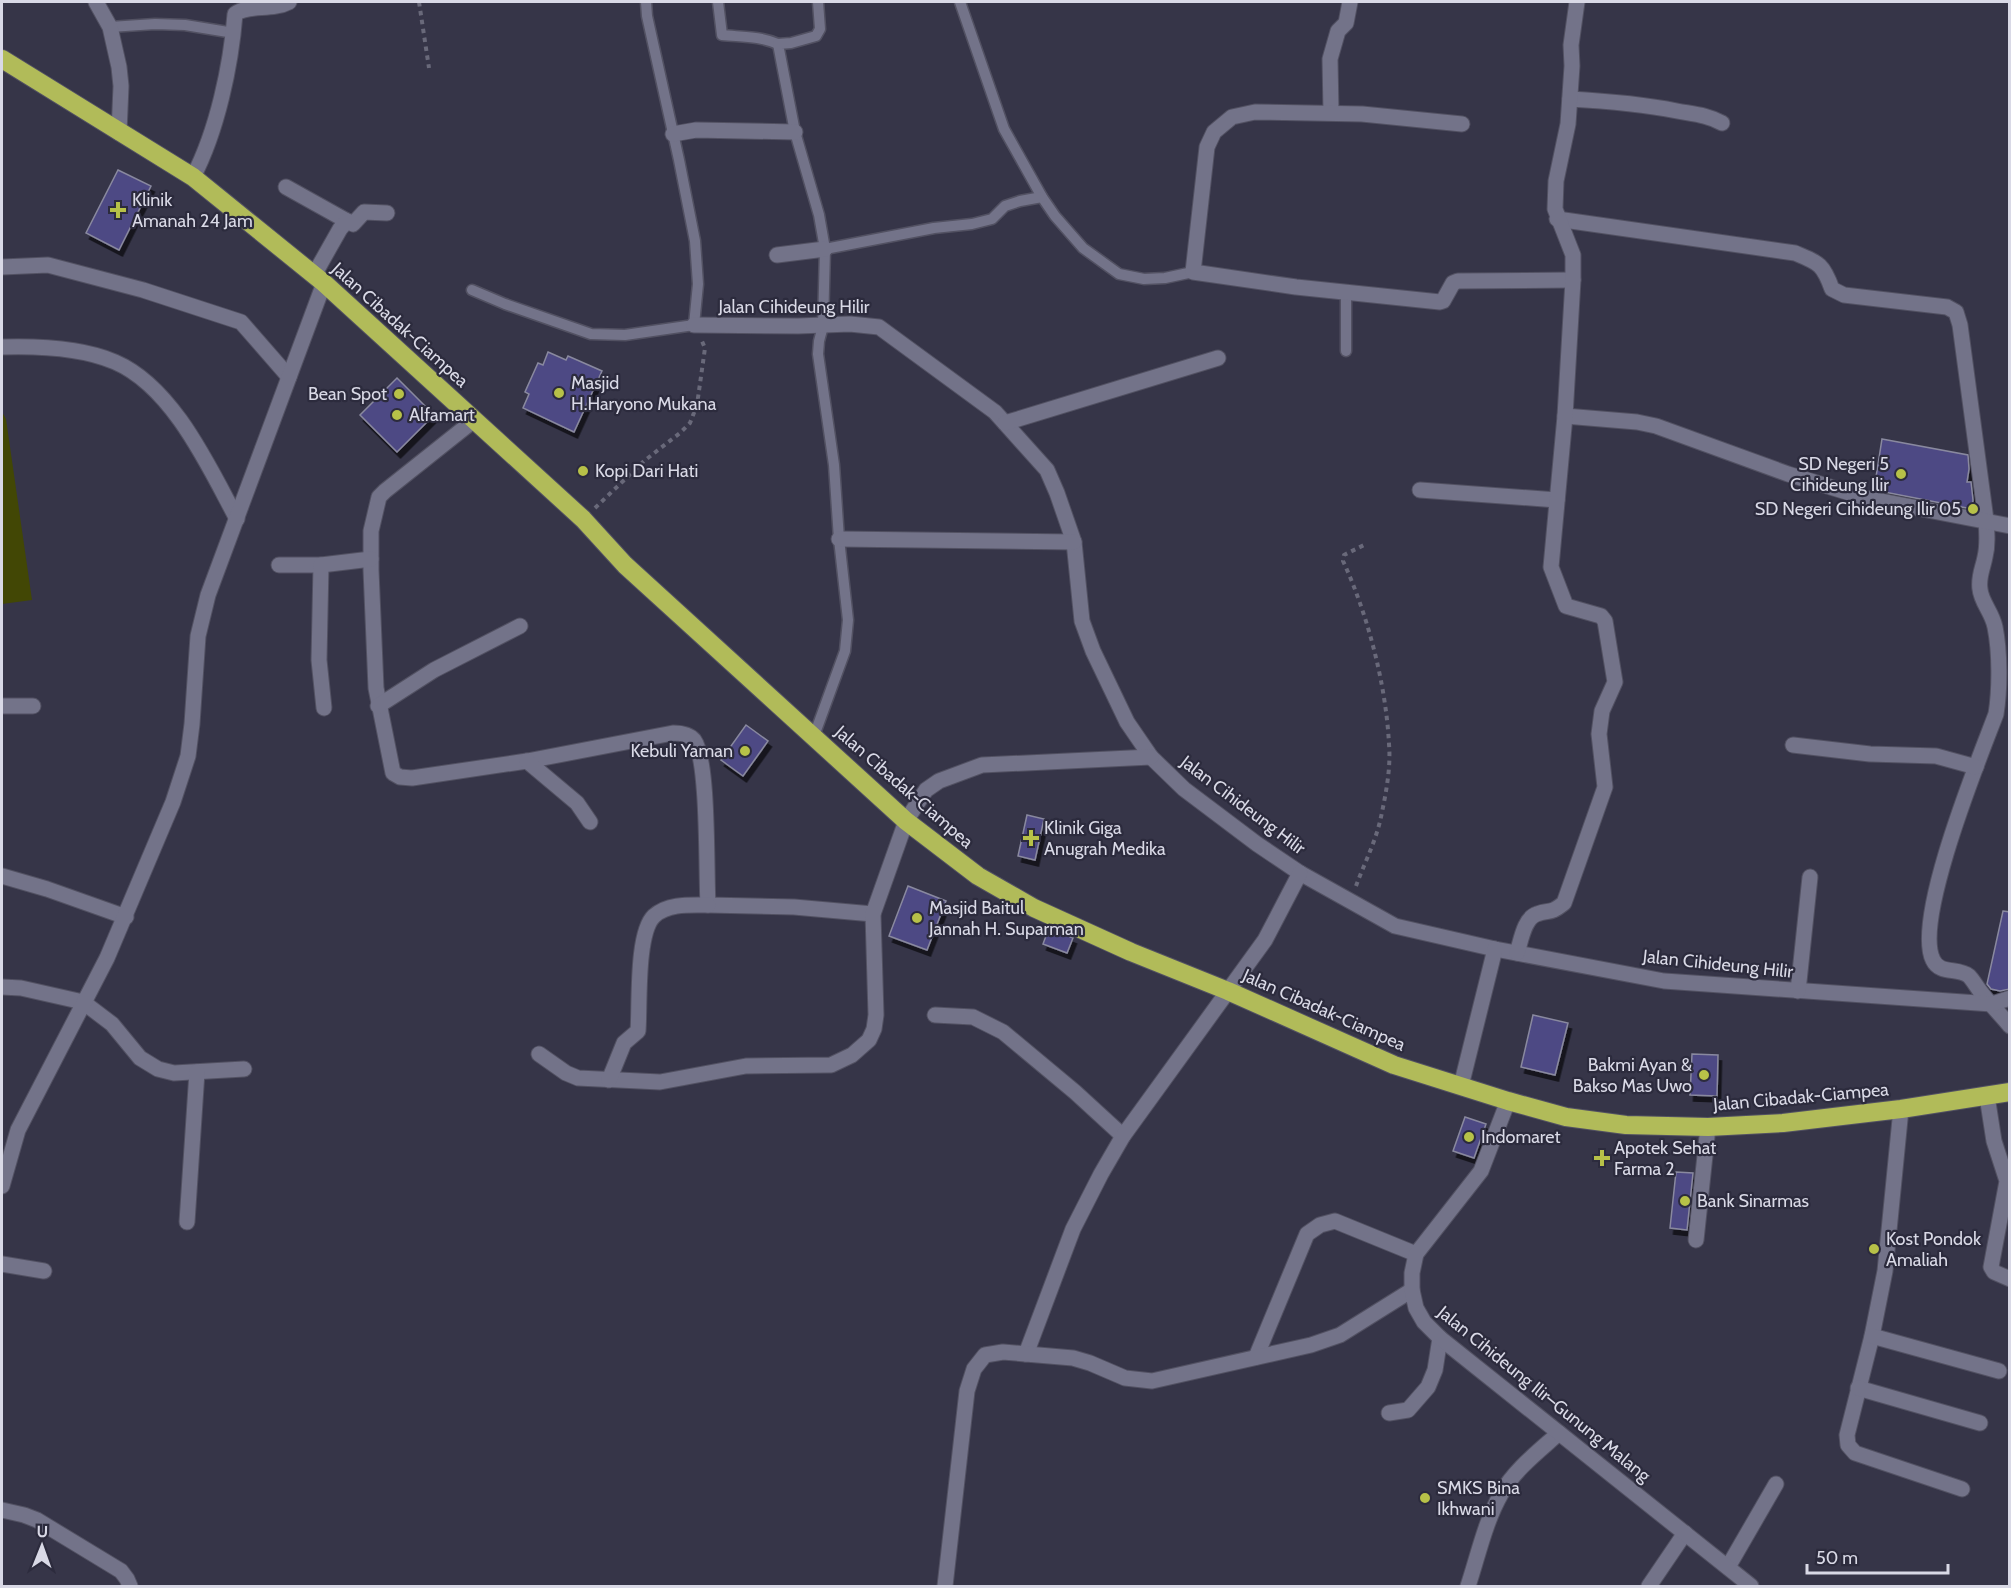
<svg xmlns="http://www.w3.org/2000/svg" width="2011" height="1588" font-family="Cabin,sans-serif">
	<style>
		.green { fill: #424705 }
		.building { fill: #4e4884; stroke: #89899f; stroke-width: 1.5; filter: url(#shadow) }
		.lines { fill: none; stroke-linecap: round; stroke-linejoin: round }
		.lane-casing { stroke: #525162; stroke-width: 13 }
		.street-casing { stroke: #525162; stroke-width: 17 }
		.secondary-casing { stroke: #525162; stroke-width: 17 }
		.highway-casing { stroke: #525162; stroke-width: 20 }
		.path { stroke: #69697a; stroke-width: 4; stroke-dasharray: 4.5 4.5; stroke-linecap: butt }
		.lane { stroke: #737389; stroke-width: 10 }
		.street { stroke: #737389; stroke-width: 15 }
		.secondary { stroke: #737389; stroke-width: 15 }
		.highway { stroke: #b1bb59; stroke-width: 18 }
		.poi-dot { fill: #b7c148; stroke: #2c2b3d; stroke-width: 2 }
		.labels { text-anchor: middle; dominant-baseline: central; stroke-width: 4.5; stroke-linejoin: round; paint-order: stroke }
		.poi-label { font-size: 18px; fill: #d9d9e6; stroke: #2c2b3d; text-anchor: start }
		.street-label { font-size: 18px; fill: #d9d9e6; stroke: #2c2b3d }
	</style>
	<defs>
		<filter id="shadow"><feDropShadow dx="3.5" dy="6" stdDeviation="0" flood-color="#0009"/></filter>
	</defs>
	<rect width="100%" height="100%" fill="#363548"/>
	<polygon class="green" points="2,412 6,419 32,600 2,604"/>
	<g class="building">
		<polygon points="118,170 151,186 119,250 86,233"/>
		<polygon points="548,352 566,360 568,356 602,371 574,432 523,408 529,394 525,392 538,363 543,365"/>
		<polygon points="397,378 434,415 397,452 360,415"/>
		<polygon points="1882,439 1968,455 1969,469 1967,482 1971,482 1973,500 1972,509 1874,490"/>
		<polygon points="746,725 768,741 743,776 721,760"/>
		<polygon points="1027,815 1044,819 1035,860 1018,856"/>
		<polygon points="908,886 946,901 927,950 889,936"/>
		<polygon points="2003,911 2010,912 2010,989 2000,991 1991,989 1987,984"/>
		<polygon points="1049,928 1073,938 1067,953 1043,944"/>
		<polygon points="1533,1015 1568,1023 1555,1075 1521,1067"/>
		<polygon points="1692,1054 1718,1055 1717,1096 1690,1095"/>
		<polygon points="1465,1117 1486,1124 1474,1158 1453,1151"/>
		<polygon points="1676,1172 1693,1173 1687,1230 1670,1228"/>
	</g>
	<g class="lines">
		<defs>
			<g id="lane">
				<path d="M718,2L722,35C741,37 760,36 778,44"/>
				<polyline points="960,2 1004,129 1042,197 1055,216 1083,248 1119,274 1144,279 1165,278 1193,272"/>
				<polyline points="110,27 155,24 185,25 234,33"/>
				<polyline points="825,249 934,228 972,224 992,219 1005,206 1020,201 1042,197"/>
				<polyline points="472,290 505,304 591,334 625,335 694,325 698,284 695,241 679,160 647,16 646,2"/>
				<polyline points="1346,292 1346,351"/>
				<polyline points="814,736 845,651 848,620 839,539 834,465 818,354 819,341 823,326 825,249 819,215 795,132 778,44 791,43 816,36 820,29 818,2"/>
			</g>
			<g id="street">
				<polyline points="96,2 110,27 119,67 121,86 119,133"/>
				<path d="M1570,99C1606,101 1642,104 1677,111C1693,114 1708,115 1722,123"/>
				<polyline points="1331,112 1330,59 1338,31 1346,23 1350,2"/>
				<polyline points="1462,124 1362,114 1255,112 1232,117 1214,132 1207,147 1193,272 1296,287 1440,302 1443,301 1453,283 1458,281 1573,280"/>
				<polyline points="673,134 696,130 795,132"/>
				<path d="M193,177C217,131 231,66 235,14C248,4 272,11 289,2"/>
				<polyline points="286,187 347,221"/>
				<path d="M1557,219L1795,253C1819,263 1823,264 1832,289L1844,295L1947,307L1956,312L1960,325L1986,520C1987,533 1988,545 1985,557C1983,568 1978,577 1980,589C1981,602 1992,612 1995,627C2000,652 2000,689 1996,714C1979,759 1913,920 1933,960C1940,975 1958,967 1969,976C1973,980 1976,986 1980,991C1989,1003 2000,1014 2010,1026"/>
				<polyline points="777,255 825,249"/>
				<polyline points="2,267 48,265 143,290 241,322 289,377"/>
				<polyline points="314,275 340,229 347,221 353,224 364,212 387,213"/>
				<polyline points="694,325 798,326 850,324 879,327 995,412 1047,470 1057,493 1074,542 1082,621 1093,651 1127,722 1151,757 1184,789 1257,844 1300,873 1395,926 1495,949 1664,981 1992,1004 2010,998"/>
				<path d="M2,347C36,346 83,348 115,362C173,387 209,467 237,519"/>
				<polyline points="1565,416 1637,422 1656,426 1788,474 1866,498 2010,526"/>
				<path d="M473,421L385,491L379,497L371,531V570L376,688L393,773L400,777L412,778L527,761L673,733C681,733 689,734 694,740C709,760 706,873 708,905L794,907L873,914"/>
				<polyline points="1005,423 1218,358"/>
				<polyline points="1420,490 1557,500"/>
				<polyline points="839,539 1074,542"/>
				<polyline points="279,565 321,565"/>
				<polyline points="2,706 33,706"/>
				<polyline points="378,706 434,670 520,626"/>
				<polyline points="324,708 319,660 321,565 371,559"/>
				<polyline points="1793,745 1870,754 1936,756 1976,767"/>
				<polyline points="527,761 577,803 590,822"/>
				<polyline points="2,876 47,889 126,917"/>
				<path d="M1517,953C1521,941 1524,918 1537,914C1550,909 1549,915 1564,903L1605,787L1599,734L1602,711L1615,682L1605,621L1601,616L1566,606L1551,567L1565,416L1573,280V255L1555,209L1556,181L1568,124L1572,66L1571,45L1577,2"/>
				<polyline points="2,987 21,988 83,1002 112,1024 140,1058 158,1069 174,1073 244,1069"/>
				<polyline points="1798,991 1810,877"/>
				<polyline points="935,1015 973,1017 1003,1032 1075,1092 1123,1136"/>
				<polyline points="539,1054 566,1073 578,1078 660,1082 746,1066 831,1065 852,1055 869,1040 874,1029 876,1015 873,914 906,821 926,790 939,781 982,765 1151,757"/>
				<path d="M609,1080L624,1043L638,1031C640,1006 636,933 654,916C668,903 691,905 708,905"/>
				<polyline points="1461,1086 1495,949"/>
				<polyline points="1987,1096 1994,1141 2007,1181 1991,1267 1994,1272 2010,1279"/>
				<polyline points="1901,1109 1885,1271 1872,1336 1847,1435 1848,1445 1855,1453 1962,1489"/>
				<polyline points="2,1186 18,1130 107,958 173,802 188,756 192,724 198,636 208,595 324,283"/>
				<polyline points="187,1222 197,1072"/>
				<polyline points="1696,1240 1708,1127"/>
				<polyline points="2,1264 44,1271"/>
				<polyline points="1872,1336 1999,1371"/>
				<polyline points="1026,1354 1073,1229 1101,1174 1123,1136 1265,940 1300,873"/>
				<polyline points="1256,1357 1307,1234 1320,1225 1335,1221 1416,1254"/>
				<polyline points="1858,1388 1980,1423"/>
				<polyline points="1389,1413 1408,1410 1428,1387 1435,1370 1440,1338"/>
				<polyline points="2,1510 24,1515 37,1520 121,1571 127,1579 130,1586"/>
				<polyline points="1728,1567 1776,1484"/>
				<polyline points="945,1586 967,1391 974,1369 985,1355 1003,1352 1073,1358 1090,1363 1125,1378 1152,1381 1311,1345 1340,1335 1412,1290"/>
				<path d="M1468,1586C1478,1556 1485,1522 1501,1494C1514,1470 1539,1451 1559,1433"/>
				<polyline points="1649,1586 1685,1533"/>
			</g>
			<polyline id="secondary" points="1508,1101 1481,1171 1416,1254 1412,1273 1412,1290 1416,1308 1424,1322 1440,1338 1751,1586"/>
			<polyline id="highway" points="2,59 193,177 324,283 583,519 625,565 906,821 978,876 1034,908 1131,952 1228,991 1394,1065 1508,1101 1566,1117 1626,1125 1708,1127 1783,1123 1901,1109 2010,1092"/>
		</defs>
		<use href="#lane" class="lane-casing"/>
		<use href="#street" class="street-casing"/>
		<use href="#secondary" class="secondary-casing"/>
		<use href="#highway" class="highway-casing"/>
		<g class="path">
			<polyline points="419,2 429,68"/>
			<polyline points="595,508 644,461 680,433 690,423 697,405 705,348 701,339"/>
			<path d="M1356,886C1364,864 1376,841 1381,817C1386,793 1391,768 1389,744C1386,685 1368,615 1343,561L1344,555L1364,545"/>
		</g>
		<use href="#lane" class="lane"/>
		<use href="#street" class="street"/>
		<use href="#secondary" class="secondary"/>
		<use href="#highway" class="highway"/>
	</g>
	<g class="poi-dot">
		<path d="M115 201h6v6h6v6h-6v6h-6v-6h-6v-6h6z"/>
		<circle cx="559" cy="393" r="6"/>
		<circle cx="399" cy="394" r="6"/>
		<circle cx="397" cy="415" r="6"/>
		<circle cx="583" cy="471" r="6"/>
		<circle cx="1901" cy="474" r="6"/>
		<circle cx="1973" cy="509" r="6"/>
		<circle cx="745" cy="751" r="6"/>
		<path d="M1028 829h6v6h6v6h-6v6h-6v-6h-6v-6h6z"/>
		<circle cx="917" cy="918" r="6"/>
		<circle cx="1704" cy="1075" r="6"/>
		<circle cx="1469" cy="1137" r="6"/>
		<path d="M1599 1149h6v6h6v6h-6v6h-6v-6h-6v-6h6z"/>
		<circle cx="1685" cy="1201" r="6"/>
		<circle cx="1874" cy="1249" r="6"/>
		<circle cx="1425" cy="1498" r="6"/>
	</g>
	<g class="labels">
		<g class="poi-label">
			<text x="132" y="200">Klinik<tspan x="132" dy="21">Amanah 24 Jam</tspan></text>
			<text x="571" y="383">Masjid<tspan x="571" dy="21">H.Haryono Mukana</tspan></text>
			<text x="387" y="394" text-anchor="end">Bean Spot</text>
			<text x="409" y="415">Alfamart</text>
			<text x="1889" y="464" text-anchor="end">SD Negeri 5<tspan x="1889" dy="21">Cihideung Ilir</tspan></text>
			<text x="595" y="471">Kopi Dari Hati</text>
			<text x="1961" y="509" text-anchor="end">SD Negeri Cihideung Ilir 05</text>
			<text x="733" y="751" text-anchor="end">Kebuli Yaman</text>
			<text x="1044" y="828">Klinik Giga<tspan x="1044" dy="21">Anugrah Medika</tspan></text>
			<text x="929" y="908">Masjid Baitul<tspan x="929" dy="21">Jannah H. Suparman</tspan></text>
			<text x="1692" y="1065" text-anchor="end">Bakmi Ayan &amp;<tspan x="1692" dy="21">Bakso Mas Uwo</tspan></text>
			<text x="1481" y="1137">Indomaret</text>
			<text x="1614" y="1148">Apotek Sehat<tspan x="1614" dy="21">Farma 2</tspan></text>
			<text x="1697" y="1201">Bank Sinarmas</text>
			<text x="1886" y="1239">Kost Pondok<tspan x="1886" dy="21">Amaliah</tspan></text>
			<text x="1437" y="1488">SMKS Bina<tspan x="1437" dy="21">Ikhwani</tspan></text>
		</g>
		<g class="street-label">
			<text x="794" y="307">Jalan Cihideung Hilir</text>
			<text transform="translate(400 325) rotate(42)">Jalan Cibadak-Ciampea</text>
			<text transform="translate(904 787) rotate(41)">Jalan Cibadak-Ciampea</text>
			<text transform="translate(1243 805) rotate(37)">Jalan Cihideung Hilir</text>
			<text transform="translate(1718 964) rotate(6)">Jalan Cihideung Hilir</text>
			<text transform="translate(1324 1010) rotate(24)">Jalan Cibadak-Ciampea</text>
			<text transform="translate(1801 1097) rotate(-5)">Jalan Cibadak-Ciampea</text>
			<text transform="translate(1544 1394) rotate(39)">Jalan Cihideung Ilir–Gunung Malang</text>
		</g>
	</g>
	<rect width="2011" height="1588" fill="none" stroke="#d9d9e6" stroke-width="6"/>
	<g transform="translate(42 1546) rotate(1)" stroke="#2c2b3d" stroke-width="4.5" paint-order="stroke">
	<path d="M0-4.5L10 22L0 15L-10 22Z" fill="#d9d9e6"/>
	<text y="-9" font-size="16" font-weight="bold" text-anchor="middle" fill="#d9d9e6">U</text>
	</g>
	<path d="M1807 1564v9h141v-9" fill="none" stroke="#d9d9e6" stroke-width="3"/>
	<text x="1816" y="1564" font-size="18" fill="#d9d9e6" stroke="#2c2b3d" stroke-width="4.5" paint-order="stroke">50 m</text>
</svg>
